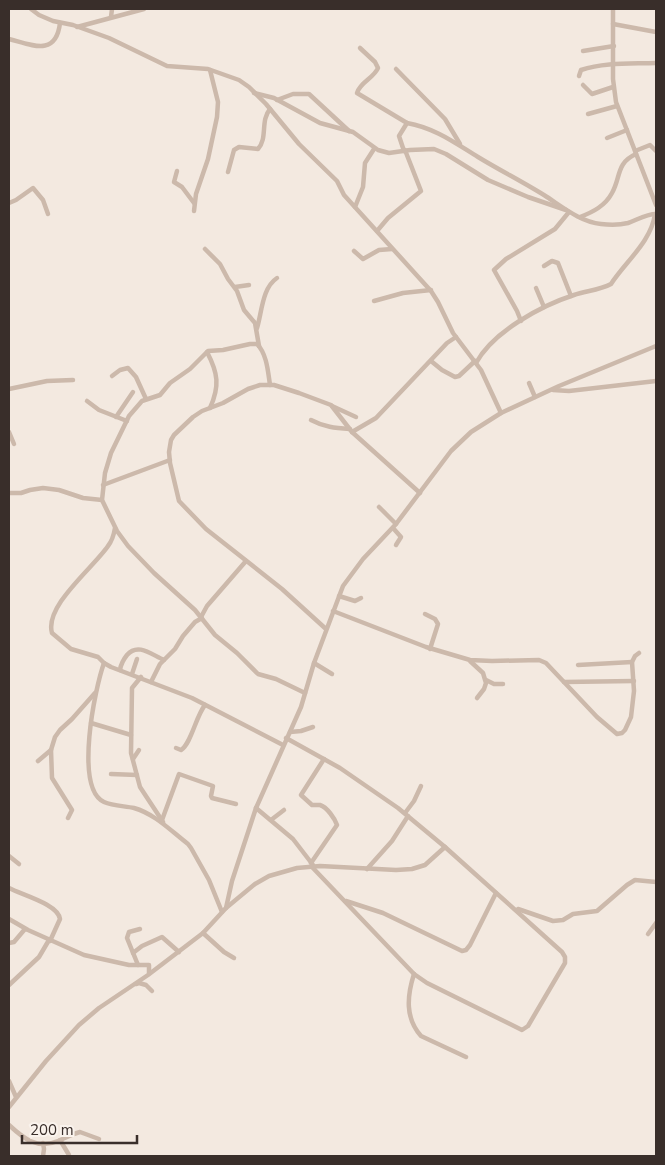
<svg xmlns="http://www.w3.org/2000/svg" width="665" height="1165" font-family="'Nunito Sans',sans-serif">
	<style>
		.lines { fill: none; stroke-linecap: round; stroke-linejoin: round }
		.minor { stroke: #ccb9ab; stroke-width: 4.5 }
	</style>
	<rect width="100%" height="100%" fill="#f3e9e0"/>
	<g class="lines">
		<g class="minor">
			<polyline points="31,9 39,15 53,21 73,25 109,38 167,66 208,69 239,80 249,87 266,104 299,144 337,181 344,195 431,291 438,302 453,333 481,370 501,413"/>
			<polyline points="613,9 613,79 616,102 656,205"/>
			<polyline points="111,17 112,9"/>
			<polyline points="613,24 656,32"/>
			<polyline points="77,27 144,9"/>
			<path d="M9,39C32,45 56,57 60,23"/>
			<path d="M360,48L375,62L378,68C374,78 360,82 357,93L407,123L399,136L404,151"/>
			<polyline points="583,51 614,46"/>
			<polyline points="396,69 445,119 460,144"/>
			<path d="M579,76L581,70C605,62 631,64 656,63"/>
			<polyline points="583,85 592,94 613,87"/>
			<polyline points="254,93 274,98 320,123 353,132 378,150 389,153 410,150 434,149 446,154 488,180 528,197 566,210"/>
			<polyline points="277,100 293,94 309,94 349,131"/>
			<polyline points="588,114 617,106"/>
			<path d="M407,123C435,128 455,143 478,157C501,171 525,183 547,197C564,208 581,222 601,224C609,225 620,225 628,223C637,220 646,214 656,214"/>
			<polyline points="607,138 627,130"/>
			<polyline points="635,151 650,145 656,151"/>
			<polyline points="177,171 174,182 182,187 194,203"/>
			<path d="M228,172L234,150L239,147L258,149C268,138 260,121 270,109"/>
			<polyline points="9,203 16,200 33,188 43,200 48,214"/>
			<polyline points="355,207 363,187 365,163 374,149"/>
			<polyline points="194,211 196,194 208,159 217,117 218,102 210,70"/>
			<path d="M580,217C593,212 605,206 612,193C621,177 616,163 636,154"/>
			<polyline points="377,231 388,218 421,191 405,150"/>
			<polyline points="205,249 220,264 228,279 237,291 244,310 255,323 259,346"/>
			<polyline points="354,251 363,259 379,250 392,249"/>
			<polyline points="544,266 552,261 558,263 571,296"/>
			<polyline points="235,287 249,285"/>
			<polyline points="536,288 544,307"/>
			<polyline points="374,301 403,293 431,290"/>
			<polyline points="521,321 517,311 494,270 506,259 555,229 569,212"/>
			<path d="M257,328C262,312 262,288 277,278"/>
			<path d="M207,352C218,373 220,386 210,408"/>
			<polyline points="431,361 442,370 455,377 459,376 475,361"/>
			<path d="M476,363C493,332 540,306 574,295C586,291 600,290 611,284C626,261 651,242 655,214"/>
			<polyline points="112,376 120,370 128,368 136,377 146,399"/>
			<polyline points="529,383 535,397"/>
			<path d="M270,385C268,372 267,354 257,344H250L223,350L208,351L190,369L170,383L160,395L142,401L129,416L111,453L105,473L102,500L117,531L128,546L154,573L195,610L215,635L237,653L258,674L276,679L305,693"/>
			<polyline points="9,389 47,381 73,380"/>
			<polyline points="553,390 569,391 656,381"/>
			<polyline points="87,401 99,410 127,421"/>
			<polyline points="332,406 356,417"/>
			<polyline points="116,417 133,392"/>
			<path d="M311,420C324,427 335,428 350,429"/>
			<polyline points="9,432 14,444"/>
			<polyline points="352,432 376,418 447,343 456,337"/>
			<polyline points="103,485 170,460"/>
			<polyline points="9,493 21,493 30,490 43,488 59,490 83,498 102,500"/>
			<polyline points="379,507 396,524"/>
			<path d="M115,528C114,534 112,541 108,546C94,567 44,606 52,633L71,649L98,657L104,663L111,667L192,698L283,745"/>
			<polyline points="393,528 401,537 396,545"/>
			<polyline points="339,596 355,601 361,598"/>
			<polyline points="333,611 426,647 470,660 492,661 539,660 546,663 597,717 617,734 622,733 625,730 631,717 634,691 632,662 635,656 639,653"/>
			<polyline points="425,614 435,619 438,624 430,649"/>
			<polyline points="201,617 207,606 246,561"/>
			<polyline points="326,629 282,589 206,529 179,501 170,463 169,452 171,440 174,435 193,417 202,411 223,403 248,389 260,385 274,385 299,393 331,405 352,432 420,493"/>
			<polyline points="470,661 483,673 486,683 484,689 477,698"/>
			<path d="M104,663C95,688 74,788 104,802C113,806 125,806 134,808C155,814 171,831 188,844L191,848L209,880L222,912"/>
			<polyline points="314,663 332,674"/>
			<polyline points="578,665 632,662"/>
			<path d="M120,670C121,663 123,660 127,655C138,642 152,655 164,660"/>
			<polyline points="132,674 137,659"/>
			<polyline points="141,677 132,688 131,753 140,787 163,822"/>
			<polyline points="486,680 494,684 503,684"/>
			<polyline points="151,682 160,664 175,649 183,636 195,622 202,618"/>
			<polyline points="564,682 634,681"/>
			<polyline points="91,723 131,735"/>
			<polyline points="290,732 301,731 313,727"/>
			<polyline points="286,738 340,768 398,808 445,847 562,952 565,957 565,963 528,1026 522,1030 427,983 414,974 312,867"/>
			<path d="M176,748L181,750C191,744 196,716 205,705"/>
			<polyline points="133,759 139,750"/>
			<polyline points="38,761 51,750"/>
			<polyline points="111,774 137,775"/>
			<polyline points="256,808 293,839 313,865"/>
			<polyline points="405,813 414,801 421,786"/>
			<polyline points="68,818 72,810 52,778 51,750 55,737 60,730 72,719 95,693"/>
			<polyline points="162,820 179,774 213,786 211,796 212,798 236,804"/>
			<polyline points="271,820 284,810"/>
			<polyline points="9,856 19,864"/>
			<path d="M311,863L337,825C335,819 327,807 320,805C317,805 314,805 312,805L301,795L324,759"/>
			<polyline points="367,869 392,841 408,816"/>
			<path d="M9,888C22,895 58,904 60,919L50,941"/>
			<polyline points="346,901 383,913 462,951 466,950 470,945 496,893"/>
			<polyline points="226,908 255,884 269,876 297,868 320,866 396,870 412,869 425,865 445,847"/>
			<polyline points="518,909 553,921 563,920 573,914 597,911 627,885 635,880 656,882"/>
			<polyline points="9,919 28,930 84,955 129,965 149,965 149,973"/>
			<polyline points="203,933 224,952 234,958"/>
			<polyline points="648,934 656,923"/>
			<polyline points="9,943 14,942 25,929"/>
			<polyline points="133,953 142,946 162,937 179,952"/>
			<polyline points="138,965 127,938 129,932 140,929"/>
			<path d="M414,974C407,996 405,1018 421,1036L466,1057"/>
			<polyline points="136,984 139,983 146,985 152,991"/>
			<polyline points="9,985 39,957 49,940"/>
			<polyline points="9,1081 16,1097"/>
			<polyline points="9,1107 46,1061 79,1025 99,1008 148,975 203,933 226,908 232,881 256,808 301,707 314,663 343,586 363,559 396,524 451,451 471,432 501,413 559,386 656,346"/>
			<path d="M9,1125C23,1138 37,1150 58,1141C65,1138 72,1134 80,1132L99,1139"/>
			<polyline points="60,1140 69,1155"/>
			<polyline points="43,1143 44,1149 43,1156"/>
		</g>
	</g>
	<rect width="665" height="1165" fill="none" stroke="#392e2a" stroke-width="20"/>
	<path d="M22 1135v8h115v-8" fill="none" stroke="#392e2a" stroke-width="2.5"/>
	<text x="30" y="1135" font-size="15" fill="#392e2a" stroke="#faf3ed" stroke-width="4" paint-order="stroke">200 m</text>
</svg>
